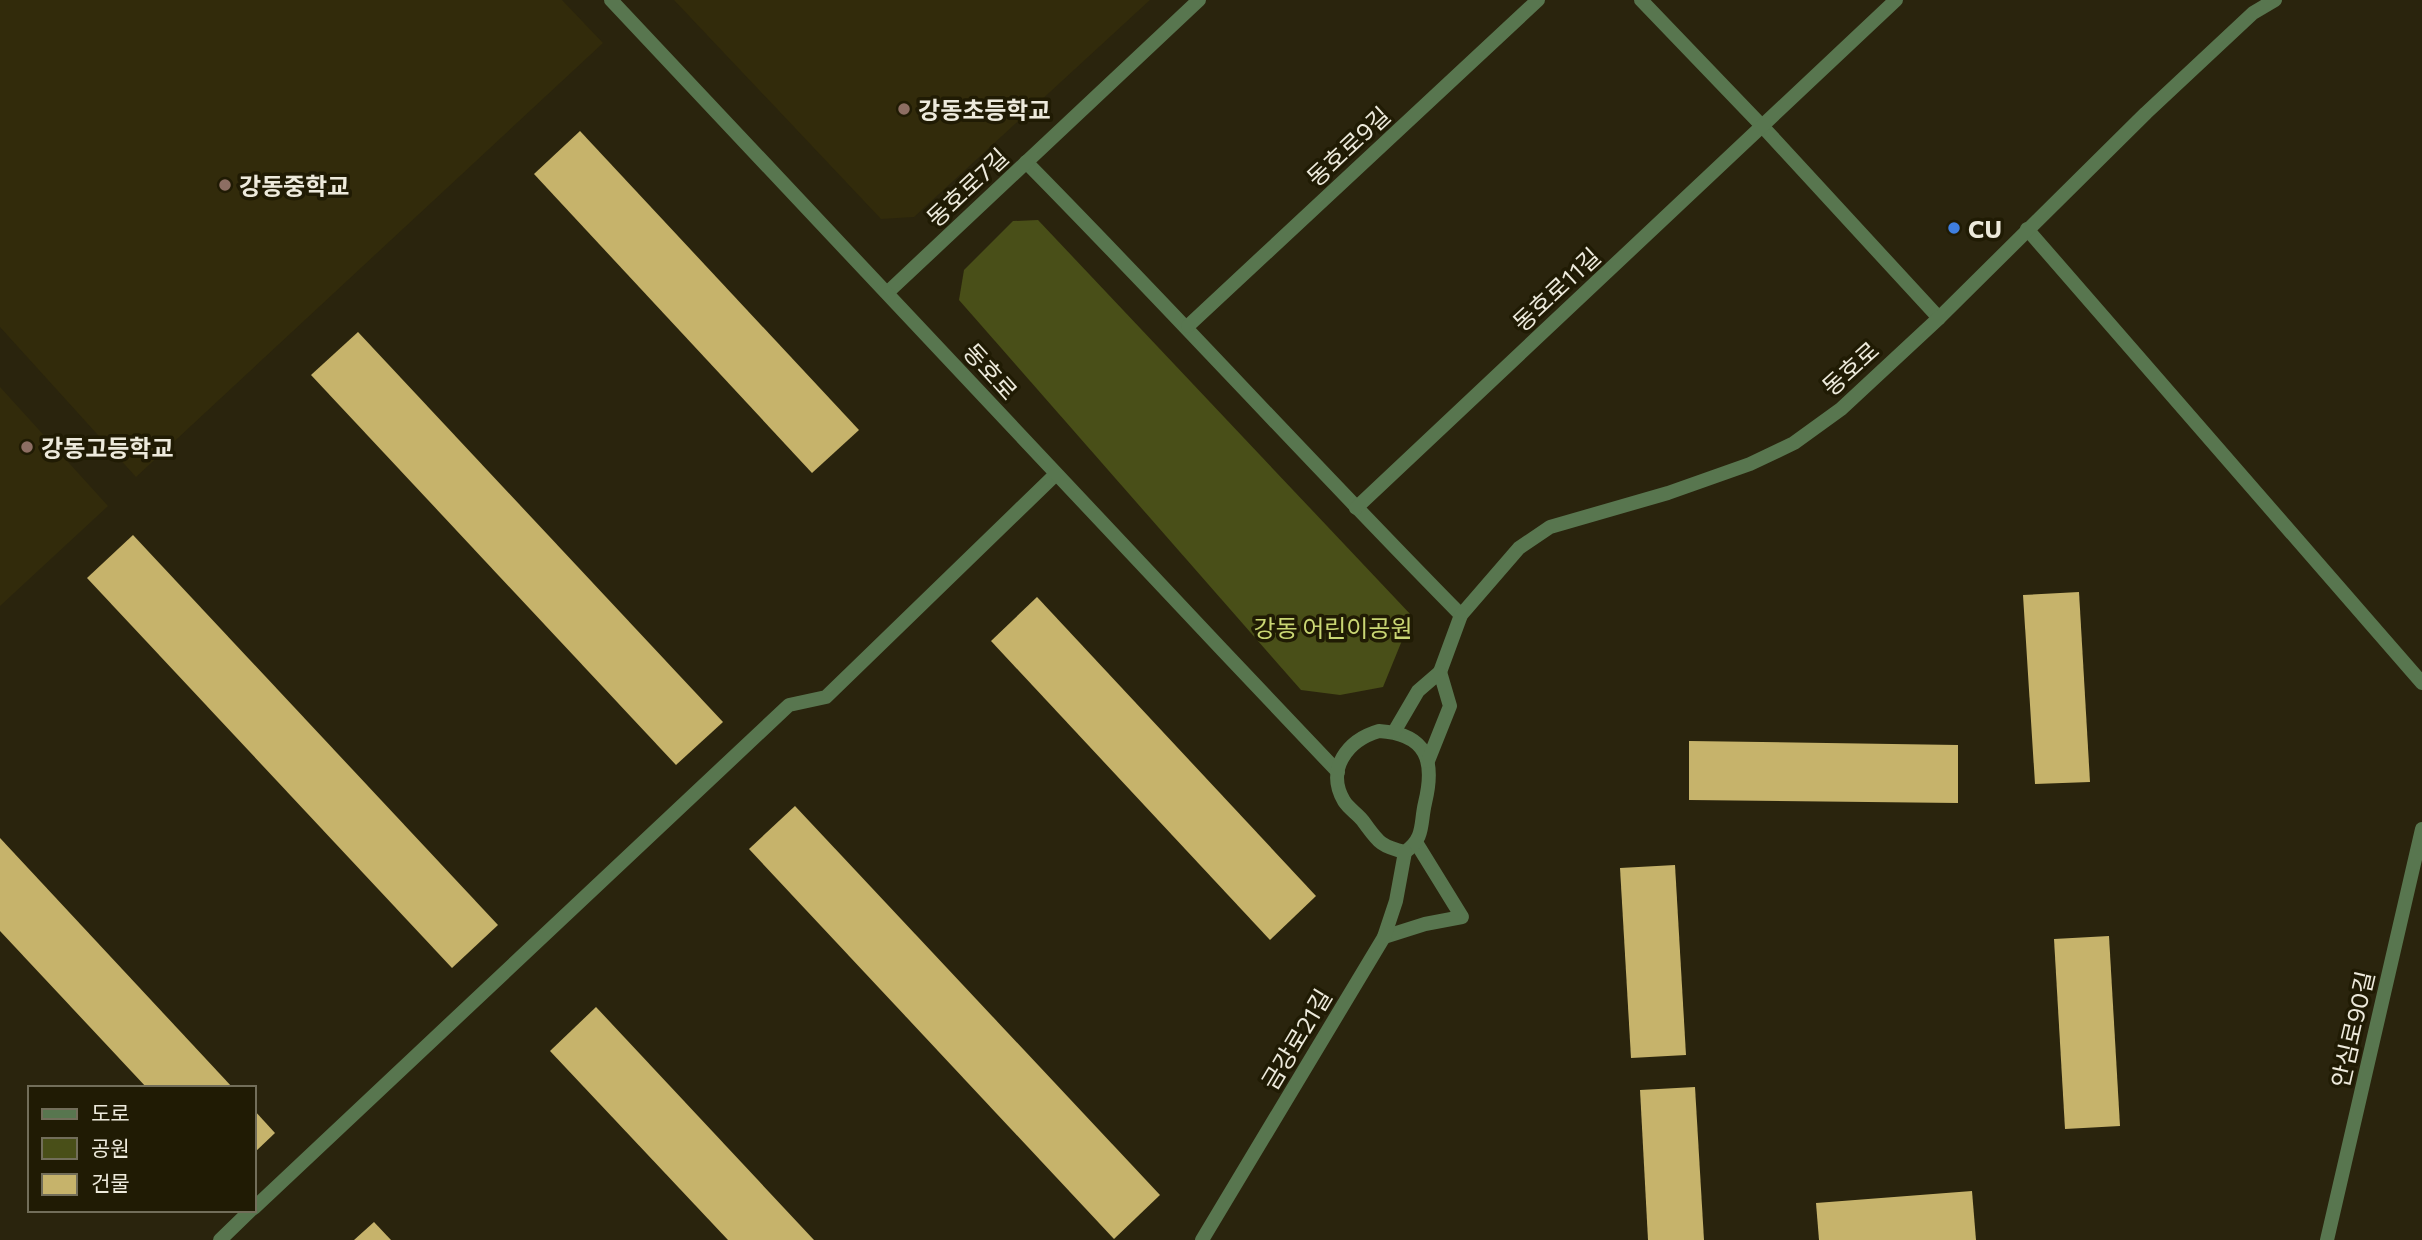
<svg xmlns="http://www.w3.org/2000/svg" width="2422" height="1240" font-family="Commissioner,'Noto Sans KR',sans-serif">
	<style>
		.built { fill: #322b0b }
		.green { fill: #494f18 }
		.building { fill: #c6b36b }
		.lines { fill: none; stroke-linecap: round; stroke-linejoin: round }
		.service { stroke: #58764f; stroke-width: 14 }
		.minor { stroke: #58764f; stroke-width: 14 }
		.tertiary { stroke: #58764f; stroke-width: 14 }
		.education-dot { fill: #8d6e63; stroke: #201b04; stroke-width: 2.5 }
		.shop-dot { fill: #3f7fe0; stroke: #201b04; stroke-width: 2.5 }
		.labels { text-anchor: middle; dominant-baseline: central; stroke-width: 7; stroke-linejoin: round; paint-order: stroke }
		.poi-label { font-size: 24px; font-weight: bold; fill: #edeadc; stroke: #201b04; text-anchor: start }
		.street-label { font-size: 24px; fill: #edeadc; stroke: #201b04 }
		.park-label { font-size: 24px; fill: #cad774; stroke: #201b04 }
	</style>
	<rect width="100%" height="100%" fill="#2a240d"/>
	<g class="built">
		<polygon points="0,0 562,0 603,43 136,477 0,327"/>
		<polygon points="674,0 1150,0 914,217 881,219"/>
		<polygon points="0,387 108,506 0,606"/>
	</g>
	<polygon class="green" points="1038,220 1412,616 1383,687 1340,695 1301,690 959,300 964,270 1013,221"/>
	<g class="building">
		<polygon points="580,131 859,430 812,473 534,174"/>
		<polygon points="358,332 723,722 676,765 311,375"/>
		<polygon points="133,535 498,925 452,968 87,578"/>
		<polygon points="2079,592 2090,782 2035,784 2023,595"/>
		<polygon points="1037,597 1316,896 1270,940 991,641"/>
		<polygon points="1689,741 1958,745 1958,803 1689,800"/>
		<polygon points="795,806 1160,1195 1114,1239 749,849"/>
		<polygon points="0,838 233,1088 147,1088 0,931"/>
		<polygon points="1675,865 1686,1055 1631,1058 1620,868"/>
		<polygon points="2109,936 2120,1126 2065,1129 2054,939"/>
		<polygon points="596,1007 814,1240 728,1240 550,1051"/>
		<polygon points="1695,1087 1704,1240 1648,1240 1640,1090"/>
		<polygon points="254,1110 275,1133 254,1153"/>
		<polygon points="1972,1191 1976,1240 1819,1240 1816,1203"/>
		<polygon points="374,1222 391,1240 354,1240"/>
	</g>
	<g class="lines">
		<polyline class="service" points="1384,937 1425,924 1462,917 1417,844"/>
		<g class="minor">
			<polyline points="1641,0 1763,127 1939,318"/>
			<path d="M1026,162C1173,311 1314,466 1461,615"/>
			<polyline points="2027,229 2422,683"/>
			<polyline points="888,292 1199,0"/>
			<polyline points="1188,326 1538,0"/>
			<polyline points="1356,508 1896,0"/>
			<polyline points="254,1208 789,705 826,697 1055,475"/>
			<polyline points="220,1240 251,1210"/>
			<polyline points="2327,1240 2422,829"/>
		</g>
		<g class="tertiary">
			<path d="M611,0C854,256 1094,516 1338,772"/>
			<polyline points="1440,672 1461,615 1519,548 1550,527 1668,493 1750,464 1794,443 1841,409 1939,318 2146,113 2253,13 2275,0"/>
			<path d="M1379,731C1428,734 1435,762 1425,803C1420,824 1425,838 1405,852C1379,846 1378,841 1363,821C1358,814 1349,809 1344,801C1325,769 1348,740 1379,731Z"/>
			<polyline points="1394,732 1418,691 1440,672 1450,706 1428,761"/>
			<polyline points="1202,1240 1384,937 1396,901 1405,852"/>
		</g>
	</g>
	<g class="education-dot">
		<circle cx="904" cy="109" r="7"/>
		<circle cx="225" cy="185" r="7"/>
		<circle cx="27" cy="447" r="7"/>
	</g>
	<circle class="shop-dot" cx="1954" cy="228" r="7"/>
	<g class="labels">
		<g class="poi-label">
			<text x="918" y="109">강동초등학교</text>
			<text x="239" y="185">강동중학교</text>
			<text x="1968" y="228">CU</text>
			<text x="41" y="447">강동고등학교</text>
		</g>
		<g class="street-label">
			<text transform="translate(1348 146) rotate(-43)">동호로9길</text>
			<text transform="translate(967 187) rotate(-43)">동호로7길</text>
			<text transform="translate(1556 289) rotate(-43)">동호로11길</text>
			<text transform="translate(1850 368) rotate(-42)">동호로</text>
			<text transform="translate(991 371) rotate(48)">동호로</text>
			<text transform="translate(2352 1029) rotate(-77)">안심로90길</text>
			<text transform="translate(1296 1039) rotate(-59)">금강로21길</text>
		</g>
		<g class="park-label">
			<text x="1333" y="627">강동 어린이공원</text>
		</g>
	</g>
	<rect x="28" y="1086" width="228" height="126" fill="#201b04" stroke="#726e5a" stroke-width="2"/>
	<rect x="42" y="1109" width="35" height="10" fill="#58764f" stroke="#726e5a" stroke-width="2"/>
	<text x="91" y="1121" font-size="21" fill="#edeadc">도로</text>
	<rect x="42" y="1138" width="35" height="21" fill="#494f18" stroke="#726e5a" stroke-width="2"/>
	<text x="91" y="1156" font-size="21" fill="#edeadc">공원</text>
	<rect x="42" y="1174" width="35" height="21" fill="#c6b36b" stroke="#726e5a" stroke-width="2"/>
	<text x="91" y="1191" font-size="21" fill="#edeadc">건물</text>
</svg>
